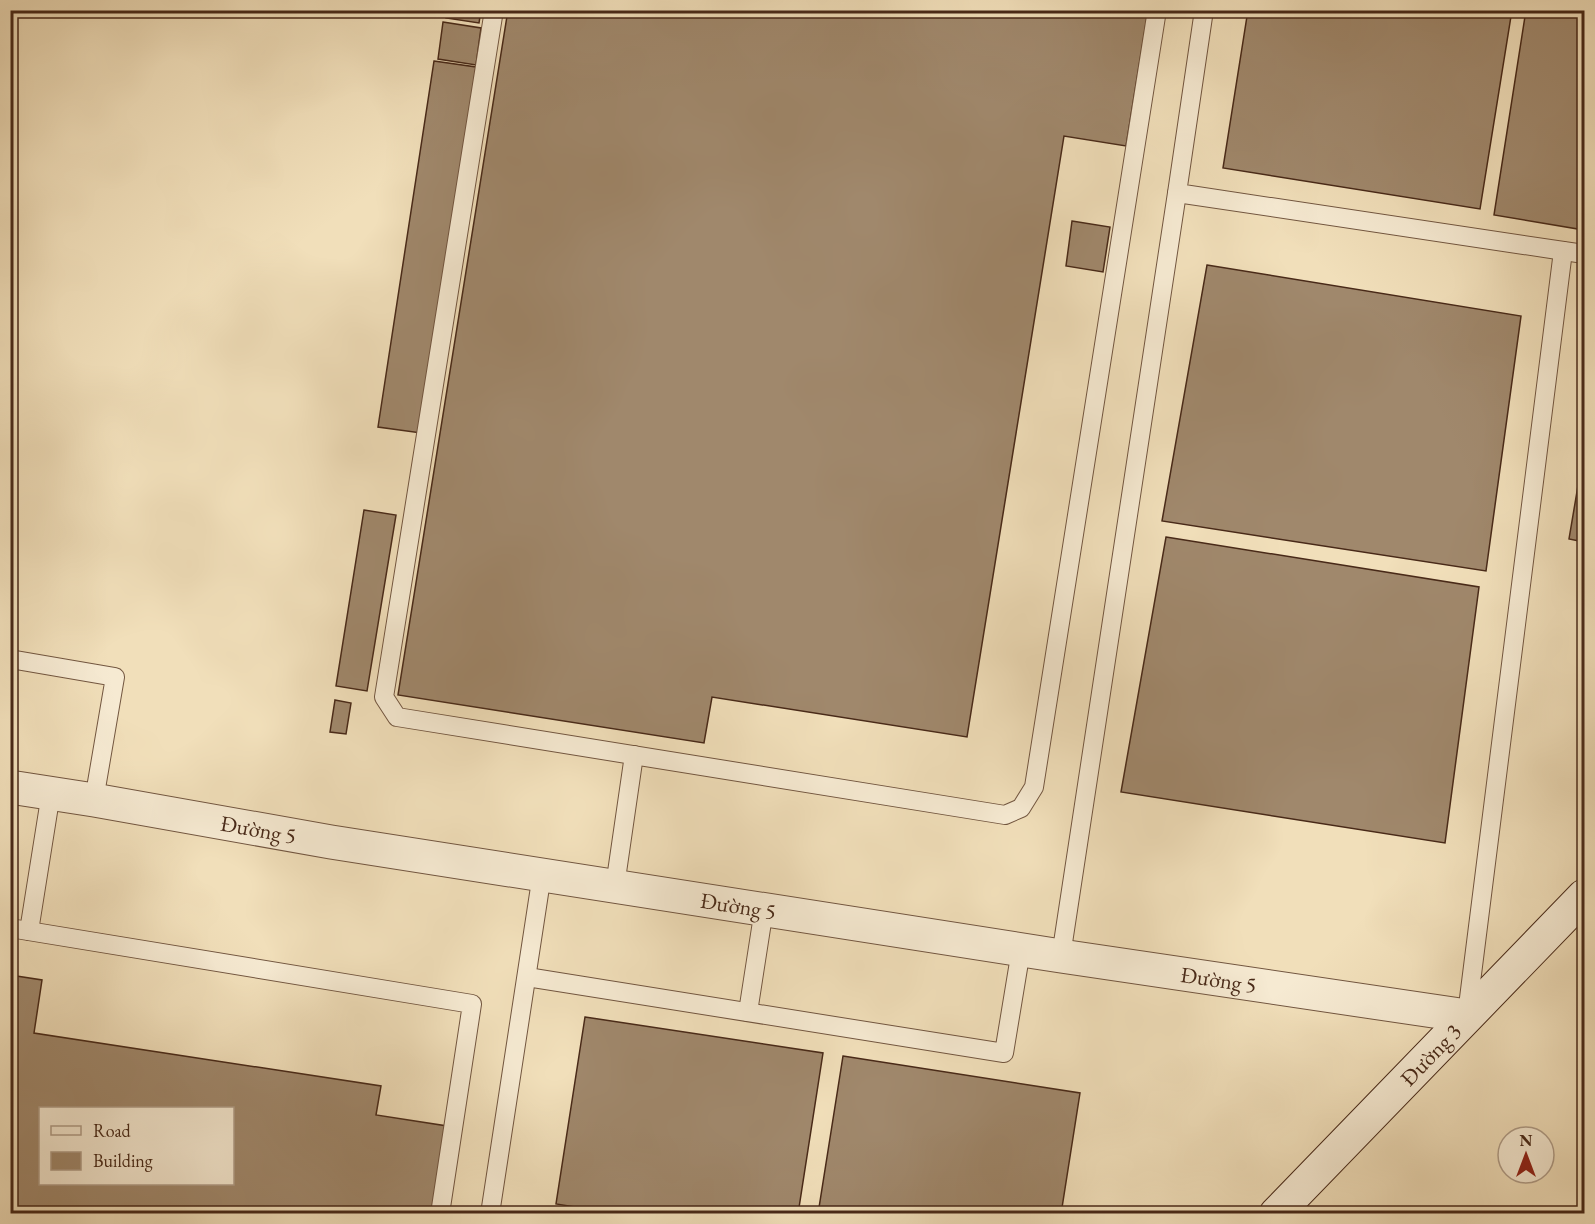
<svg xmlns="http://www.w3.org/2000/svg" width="1595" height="1224" font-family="'EB Garamond',serif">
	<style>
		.building { fill: #a0886c; stroke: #482918; stroke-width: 1.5; fill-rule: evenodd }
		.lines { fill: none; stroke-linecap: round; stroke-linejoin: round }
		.lane-casing { stroke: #725640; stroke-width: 20 }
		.street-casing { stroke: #725640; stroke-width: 35 }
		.secondary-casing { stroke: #482918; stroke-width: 35 }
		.lane { stroke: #f6ead2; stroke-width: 18 }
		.street { stroke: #f6ead2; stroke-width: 33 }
		.secondary { stroke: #f6ead2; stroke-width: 33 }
		.labels { text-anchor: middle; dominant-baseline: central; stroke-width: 5; stroke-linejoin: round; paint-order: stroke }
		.street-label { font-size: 22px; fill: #482918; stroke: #f6ead2 }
	</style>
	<rect width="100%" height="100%" fill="#f1dfba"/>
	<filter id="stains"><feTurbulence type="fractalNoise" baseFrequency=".00333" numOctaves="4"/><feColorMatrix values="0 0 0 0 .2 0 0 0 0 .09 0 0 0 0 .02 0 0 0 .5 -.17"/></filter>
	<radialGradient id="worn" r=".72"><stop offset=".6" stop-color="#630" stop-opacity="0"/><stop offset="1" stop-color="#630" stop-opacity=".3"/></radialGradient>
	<g class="building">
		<polygon points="448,10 481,10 479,23 446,18"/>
		<polygon points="508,10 1148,11 1126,146 1064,136 967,737 712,697 704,743 398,695"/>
		<polygon points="1248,10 1512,10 1480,209 1223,168"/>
		<polygon points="1526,10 1584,10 1584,230 1494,215"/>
		<polygon points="443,22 481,28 476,65 438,59"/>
		<polygon points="434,61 476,67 421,433 378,427"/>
		<polygon points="1072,221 1110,227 1103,272 1066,266"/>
		<polygon points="1207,265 1521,316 1486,571 1162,521"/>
		<polygon points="1584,450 1584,542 1569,539"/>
		<polygon points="364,510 396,515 367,691 336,686"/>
		<polygon points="1166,537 1479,587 1445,843 1121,792"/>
		<polygon points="335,700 351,703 346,734 330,732"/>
		<path d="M10,975L42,980L34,1033L381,1086L376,1115L447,1126L433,1214H10ZM40,1108H232V1184H40Z"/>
		<polygon points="585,1017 823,1053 798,1214 619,1214 556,1204"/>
		<polygon points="843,1056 1080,1093 1061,1214 818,1214"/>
	</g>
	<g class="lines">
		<defs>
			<g id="lane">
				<polyline points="494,10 384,697 397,717 1005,815 1021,808 1034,787 1157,10"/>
				<polyline points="1204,10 1177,193 1584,254"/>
				<polyline points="10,659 115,677 94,800"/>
				<polyline points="615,886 634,755"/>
				<polyline points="10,928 472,1004 440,1214"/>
				<polyline points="29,931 51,793"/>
				<polyline points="1061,956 1177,193"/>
				<polyline points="527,977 1004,1053 1021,950"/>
				<polyline points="748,1012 764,909"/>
				<polyline points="1467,1014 1563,251"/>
				<polyline points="490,1214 542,874"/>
			</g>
			<g id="street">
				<path id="s1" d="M10,787L94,800L331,842L1061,956L1467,1016"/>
			</g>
			<g id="secondary">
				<path id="s2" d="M1276,1214L1584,896"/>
			</g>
		</defs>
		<use href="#lane" class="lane-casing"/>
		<use href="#street" class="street-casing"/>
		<use href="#secondary" class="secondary-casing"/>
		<use href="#lane" class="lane"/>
		<use href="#street" class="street"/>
		<use href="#secondary" class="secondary"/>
	</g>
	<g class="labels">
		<g class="street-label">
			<text stroke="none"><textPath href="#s1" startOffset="252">Đường 5</textPath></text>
			<text stroke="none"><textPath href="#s1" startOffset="738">Đường 5</textPath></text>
			<text stroke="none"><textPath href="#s1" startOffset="1224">Đường 5</textPath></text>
			<text stroke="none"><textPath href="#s2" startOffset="222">Đường 3</textPath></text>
		</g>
	</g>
	<rect width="1595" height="1224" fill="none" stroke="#f1dfba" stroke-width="36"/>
	<rect x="12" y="12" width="1571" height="1200" fill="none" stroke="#482918" stroke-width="3"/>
	<rect x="18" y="18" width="1559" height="1188" fill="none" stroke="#482918" stroke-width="1.5"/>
	<rect x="39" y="1107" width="195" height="78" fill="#f6ead2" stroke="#b09d88" stroke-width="1.5"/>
	<rect x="51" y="1126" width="30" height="9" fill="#f6ead2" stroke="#b09d88" stroke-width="1.5"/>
	<text x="93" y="1137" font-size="18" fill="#482918">Road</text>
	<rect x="51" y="1152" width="30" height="18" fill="#a0886c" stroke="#b09d88" stroke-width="1.5"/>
	<text x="93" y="1167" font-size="18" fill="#482918">Building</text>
	<g transform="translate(1526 1155)"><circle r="28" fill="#f6ead2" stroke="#b09d88" stroke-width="1.5"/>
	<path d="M0-4.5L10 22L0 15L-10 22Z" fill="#8f2418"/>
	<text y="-9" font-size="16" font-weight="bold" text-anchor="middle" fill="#482918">N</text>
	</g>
	<rect width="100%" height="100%" filter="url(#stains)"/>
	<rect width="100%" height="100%" fill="url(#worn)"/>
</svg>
